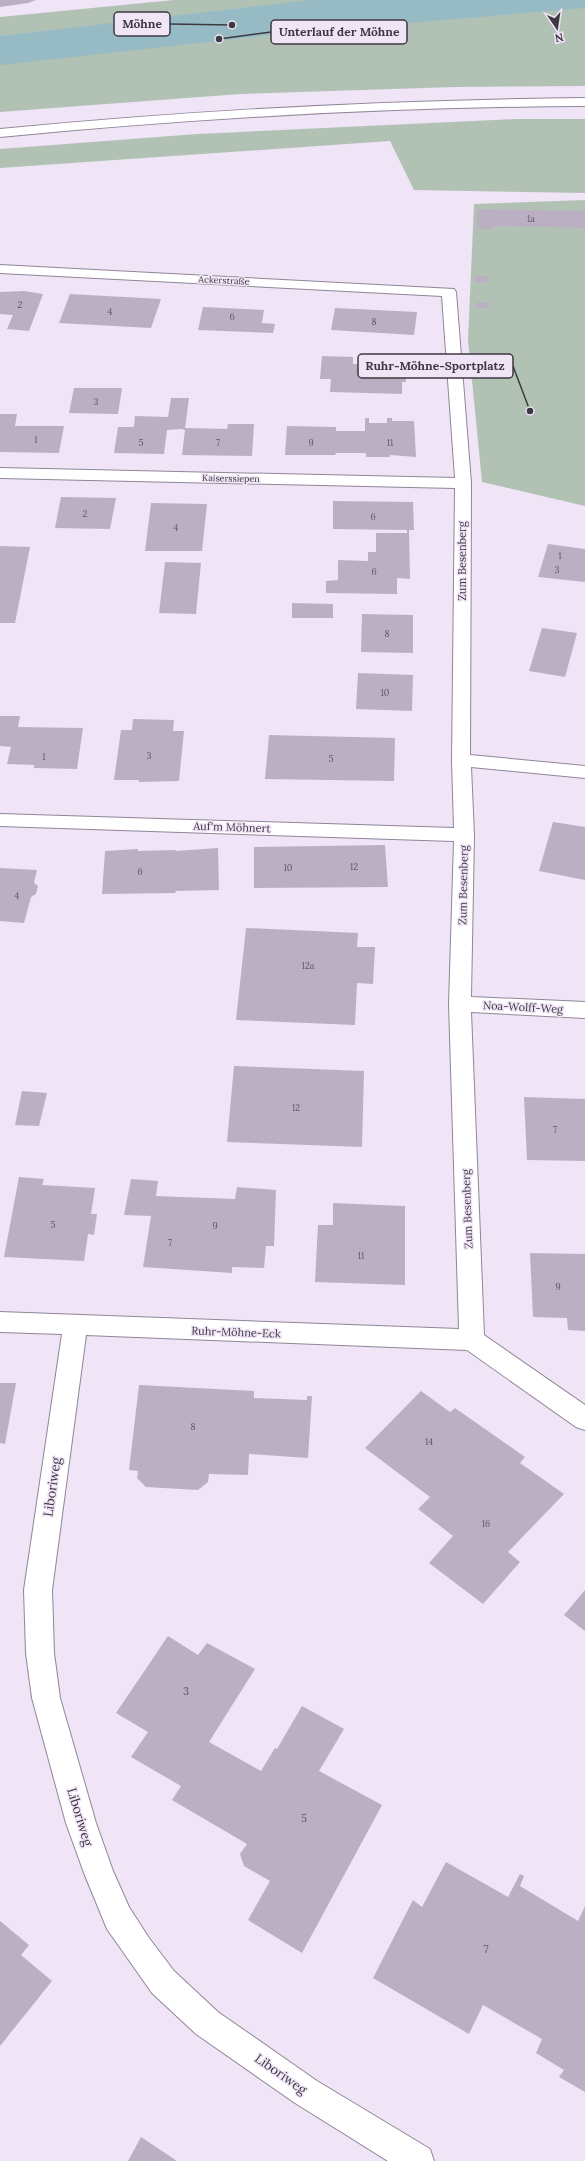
<svg xmlns="http://www.w3.org/2000/svg" width="585" height="2161" font-family="Lora,serif">
	<style>
		.green { fill: #b1c2b5 }
		.water { fill: #97bbc4 }
		.building { fill: #bbb0c3 }
		.lines { fill: none; stroke-linecap: round; stroke-linejoin: round }
		.street-casing { stroke: #908697; stroke-width: 2 }
		.secondary-casing { stroke: #908697; stroke-width: 2 }
		.street { fill: #fff; fill-rule: evenodd }
		.secondary { fill: #fff; fill-rule: evenodd }
		.labels { text-anchor: middle; dominant-baseline: central; stroke-width: 3; stroke-linejoin: round; paint-order: stroke }
		.number-label { font-size: 9px; fill: #5d5762 }
		.far-street-label { font-size: 9px; fill: #3e3941; stroke: #f0e4f7 }
		.street-label { font-size: 11px; fill: #3e3941; stroke: #f0e4f7 }
		.near-number-label { font-size: 11px; fill: #5d5762 }
		.near-street-label { font-size: 13px; fill: #3e3941; stroke: #f0e4f7 }
		.leader { fill: none; stroke: #3e3941; stroke-width: 1.5 }
		.callout-dot { fill: #3e3941; stroke: #f0e4f7; stroke-width: 1.5 }
		.callout { fill: #f0e4f7; stroke: #3e3941; stroke-width: 1.5 }
		.callout-label { font-size: 12px; text-anchor: middle; font-weight: bold; fill: #3e3941 }
	</style>
	<rect width="100%" height="100%" fill="#f0e4f7"/>
	<g class="green">
		<polygon points="174,0 585,0 585,86 455,87 240,94 0,112 0,17"/>
		<polygon points="516,119 585,119 585,193 414,190 390,141 0,168 0,149 197,134"/>
		<polygon points="585,200 585,506 482,482 468,340 474,204"/>
	</g>
	<polygon class="water" points="310,0 585,0 585,8 281,34 0,65 0,36"/>
	<g class="building">
		<polygon points="0,0 36,0 28,3 0,7"/>
		<polygon points="477,209 585,211 585,228 493,226 494,229 477,229"/>
		<rect x="475" y="276" width="13" height="6"/>
		<polygon points="24,291 43,294 29,331 7,329 13,315 0,314 0,292"/>
		<polygon points="70,294 161,299 151,328 59,323"/>
		<polygon points="476,302 489,303 489,308 476,308"/>
		<polygon points="203,307 264,310 262,323 275,324 273,333 198,330"/>
		<polygon points="335,308 417,312 414,335 331,330"/>
		<polygon points="322,356 353,357 353,364 406,365 406,382 402,382 402,394 330,392 331,379 320,379"/>
		<polygon points="74,388 122,388 118,414 69,413"/>
		<polygon points="171,398 189,398 185,428 227,429 228,424 254,424 252,456 182,455 185,430 181,429 167,430 164,454 114,453 118,427 134,427 135,416 168,417"/>
		<polygon points="0,414 17,414 15,426 64,426 59,453 0,452"/>
		<polygon points="365,418 369,418 369,423 387,423 387,418 392,418 392,421 414,421 416,457 390,455 390,457 366,457 366,453 336,453 335,455 285,455 287,426 336,427 336,431 365,431"/>
		<polygon points="61,497 116,498 110,529 55,528"/>
		<polygon points="333,501 413,502 414,530 409,530 410,579 397,578 397,594 326,593 326,581 338,580 338,560 368,561 368,552 376,552 376,533 407,533 407,530 333,529"/>
		<polygon points="151,503 207,504 202,551 145,551"/>
		<polygon points="548,544 585,549 585,582 538,577"/>
		<polygon points="0,546 30,547 15,623 0,623"/>
		<polygon points="165,562 201,563 196,614 159,613"/>
		<polygon points="292,603 333,604 333,618 292,618"/>
		<polygon points="362,614 413,615 413,653 361,652"/>
		<polygon points="542,628 577,633 565,677 529,671"/>
		<polygon points="358,673 413,675 412,711 356,709"/>
		<polygon points="0,716 20,716 18,727 83,728 77,769 34,768 34,765 7,764 11,747 0,746"/>
		<polygon points="133,719 174,720 173,731 184,731 179,781 139,782 139,780 114,780 121,730 132,730"/>
		<polygon points="269,735 395,738 394,781 265,779"/>
		<polygon points="553,822 585,827 585,880 539,871"/>
		<polygon points="385,845 388,887 254,888 254,847"/>
		<polygon points="218,848 219,890 176,891 175,893 102,894 105,851 138,849 138,851 176,850 176,851"/>
		<polygon points="0,868 37,870 34,883 38,886 36,894 31,897 24,923 0,921"/>
		<polygon points="246,928 358,933 357,947 375,947 373,984 357,983 355,1025 236,1020"/>
		<polygon points="234,1066 364,1071 362,1147 227,1142"/>
		<polygon points="22,1091 47,1093 39,1126 15,1125"/>
		<polygon points="524,1097 585,1099 585,1161 527,1160"/>
		<polygon points="19,1177 44,1179 42,1185 95,1188 91,1214 97,1214 94,1235 88,1234 84,1261 4,1257"/>
		<polygon points="131,1179 158,1181 156,1196 235,1199 237,1187 276,1190 274,1246 266,1246 264,1268 232,1267 232,1273 143,1267 151,1216 124,1215"/>
		<polygon points="333,1203 405,1206 405,1285 315,1282 318,1225 333,1225"/>
		<polygon points="530,1253 585,1254 585,1331 568,1330 567,1318 533,1317"/>
		<polygon points="0,1383 16,1383 5,1444 0,1443"/>
		<polygon points="139,1385 254,1391 254,1398 307,1400 307,1396 312,1396 308,1458 249,1454 248,1475 209,1474 208,1482 198,1490 146,1487 137,1478 138,1471 129,1470"/>
		<polygon points="421,1391 450,1412 455,1408 525,1457 520,1463 564,1494 508,1552 520,1562 483,1604 429,1563 453,1536 418,1509 430,1497 365,1448"/>
		<polygon points="585,1590 585,1631 564,1615"/>
		<polygon points="168,1636 198,1655 207,1643 255,1669 209,1742 261,1771 275,1748 277,1749 302,1706 344,1729 319,1771 382,1805 302,1953 248,1920 270,1881 244,1866 240,1854 247,1844 172,1800 181,1786 131,1757 148,1732 116,1713"/>
		<polygon points="446,1862 508,1897 520,1874 524,1876 520,1886 578,1921 585,1906 585,2092 559,2077 564,2070 536,2053 542,2039 483,2005 469,2034 373,1978 413,1900 422,1907"/>
		<polygon points="0,1921 29,1945 21,1955 52,1981 0,2046"/>
		<polygon points="141,2137 177,2161 128,2161"/>
	</g>
	<g class="lines">
		<defs>
			<polygon id="street" points="0,265 454,289 456,292 471,483 470,755 585,766 585,778 471,767 474,835 471,997 585,1002 585,1018 471,1012 484,1335 585,1405 585,1430 576,1427 467,1350 86,1335 52,1590 54,1653 60,1698 96,1823 113,1871 129,1907 149,1938 174,1971 218,2012 317,2081 430,2149 434,2161 388,2161 295,2103 196,2034 152,1993 107,1929 84,1873 66,1823 32,1698 26,1653 24,1590 62,1334 0,1332 0,1312 459,1329 449,1004 454,841 0,826 0,814 454,828 452,760 455,488 0,478 0,468 455,478 442,296 0,273"/>
			<path id="secondary" d="M585,98V106C389,107 195,118 0,137V129C195,110 389,100 585,98Z"/>
		</defs>
		<use href="#street" class="street-casing"/>
		<use href="#secondary" class="secondary-casing"/>
		<use href="#street" class="street"/>
		<use href="#secondary" class="secondary"/>
	</g>
	<g class="labels">
		<g class="number-label">
			<text x="531" y="218">1a</text>
			<text x="20" y="304">2</text>
			<text x="110" y="311">4</text>
			<text x="232" y="316">6</text>
			<text x="374" y="321">8</text>
			<text x="96" y="401">3</text>
			<text x="36" y="439">1</text>
			<text x="141" y="442">5</text>
			<text x="218" y="442">7</text>
			<text x="311" y="442">9</text>
			<text x="390" y="442">11</text>
			<text x="85" y="513">2</text>
			<text x="373" y="516">6</text>
			<text x="176" y="527">4</text>
			<text x="560" y="555">1</text>
			<text x="557" y="569">3</text>
			<text x="374" y="571">6</text>
			<text x="387" y="633">8</text>
			<text x="385" y="692">10</text>
			<text x="149" y="755">3</text>
			<text x="44" y="756">1</text>
			<text x="331" y="758">5</text>
			<text x="354" y="866">12</text>
			<text x="288" y="867">10</text>
			<text x="140" y="871">6</text>
			<text x="17" y="895">4</text>
			<text x="308" y="965">12a</text>
			<text x="296" y="1107">12</text>
			<text x="555" y="1129">7</text>
			<text x="53" y="1224">5</text>
			<text x="215" y="1225">9</text>
			<text x="170" y="1242">7</text>
			<text x="361" y="1255">11</text>
			<text x="558" y="1286">9</text>
			<text x="193" y="1426">8</text>
			<text x="429" y="1441">14</text>
			<text x="486" y="1523">16</text>
		</g>
		<g class="far-street-label">
			<text transform="translate(224 280) rotate(3)">Ackerstraße</text>
			<text transform="translate(231 478) rotate(1)">Kaiserssiepen</text>
		</g>
		<g class="street-label">
			<text transform="translate(462 561) rotate(-90)">Zum Besenberg</text>
			<text transform="translate(232 827) rotate(2)">Auf'm Möhnert</text>
			<text transform="translate(463 885) rotate(-89)">Zum Besenberg</text>
			<text transform="translate(523 1007) rotate(3)">Noa-Wolff-Weg</text>
			<text transform="translate(467 1209) rotate(-92)">Zum Besenberg</text>
			<text transform="translate(236 1332) rotate(2)">Ruhr-Möhne-Eck</text>
		</g>
		<g class="near-number-label">
			<text x="186" y="1691">3</text>
			<text x="304" y="1818">5</text>
			<text x="486" y="1949">7</text>
		</g>
		<g class="near-street-label">
			<text transform="translate(52 1487) rotate(-82)">Liboriweg</text>
			<text transform="translate(80 1817) rotate(73)">Liboriweg</text>
			<text transform="translate(281 2074) rotate(35)">Liboriweg</text>
		</g>
	</g>
	<path class="leader" d="M232 25L170 24M219 39L271 32M530 411L513 366"/>
	<g class="callout-dot">
		<circle cx="232" cy="25" r="4"/>
		<circle cx="219" cy="39" r="4"/>
		<circle cx="530" cy="411" r="4"/>
	</g>
	<g class="callout">
		<rect x="114" y="12" width="56" height="24" rx="4"/>
		<rect x="271" y="20" width="136" height="24" rx="4"/>
		<rect x="358" y="354" width="155" height="24" rx="4"/>
	</g>
	<g class="callout-label">
		<text x="142" y="28">Möhne</text>
		<text x="339" y="36">Unterlauf der Möhne</text>
		<text x="435" y="370">Ruhr-Möhne-Sportplatz</text>
	</g>
	<g transform="translate(557 28) rotate(167)" stroke="#f0e4f7" stroke-width="3" paint-order="stroke">
	<path d="M0-3L7 15L0 10L-7 15Z" fill="#3e3941"/>
	<text y="-6" font-size="11" font-weight="bold" text-anchor="middle" fill="#3e3941">N</text>
	</g>
</svg>
